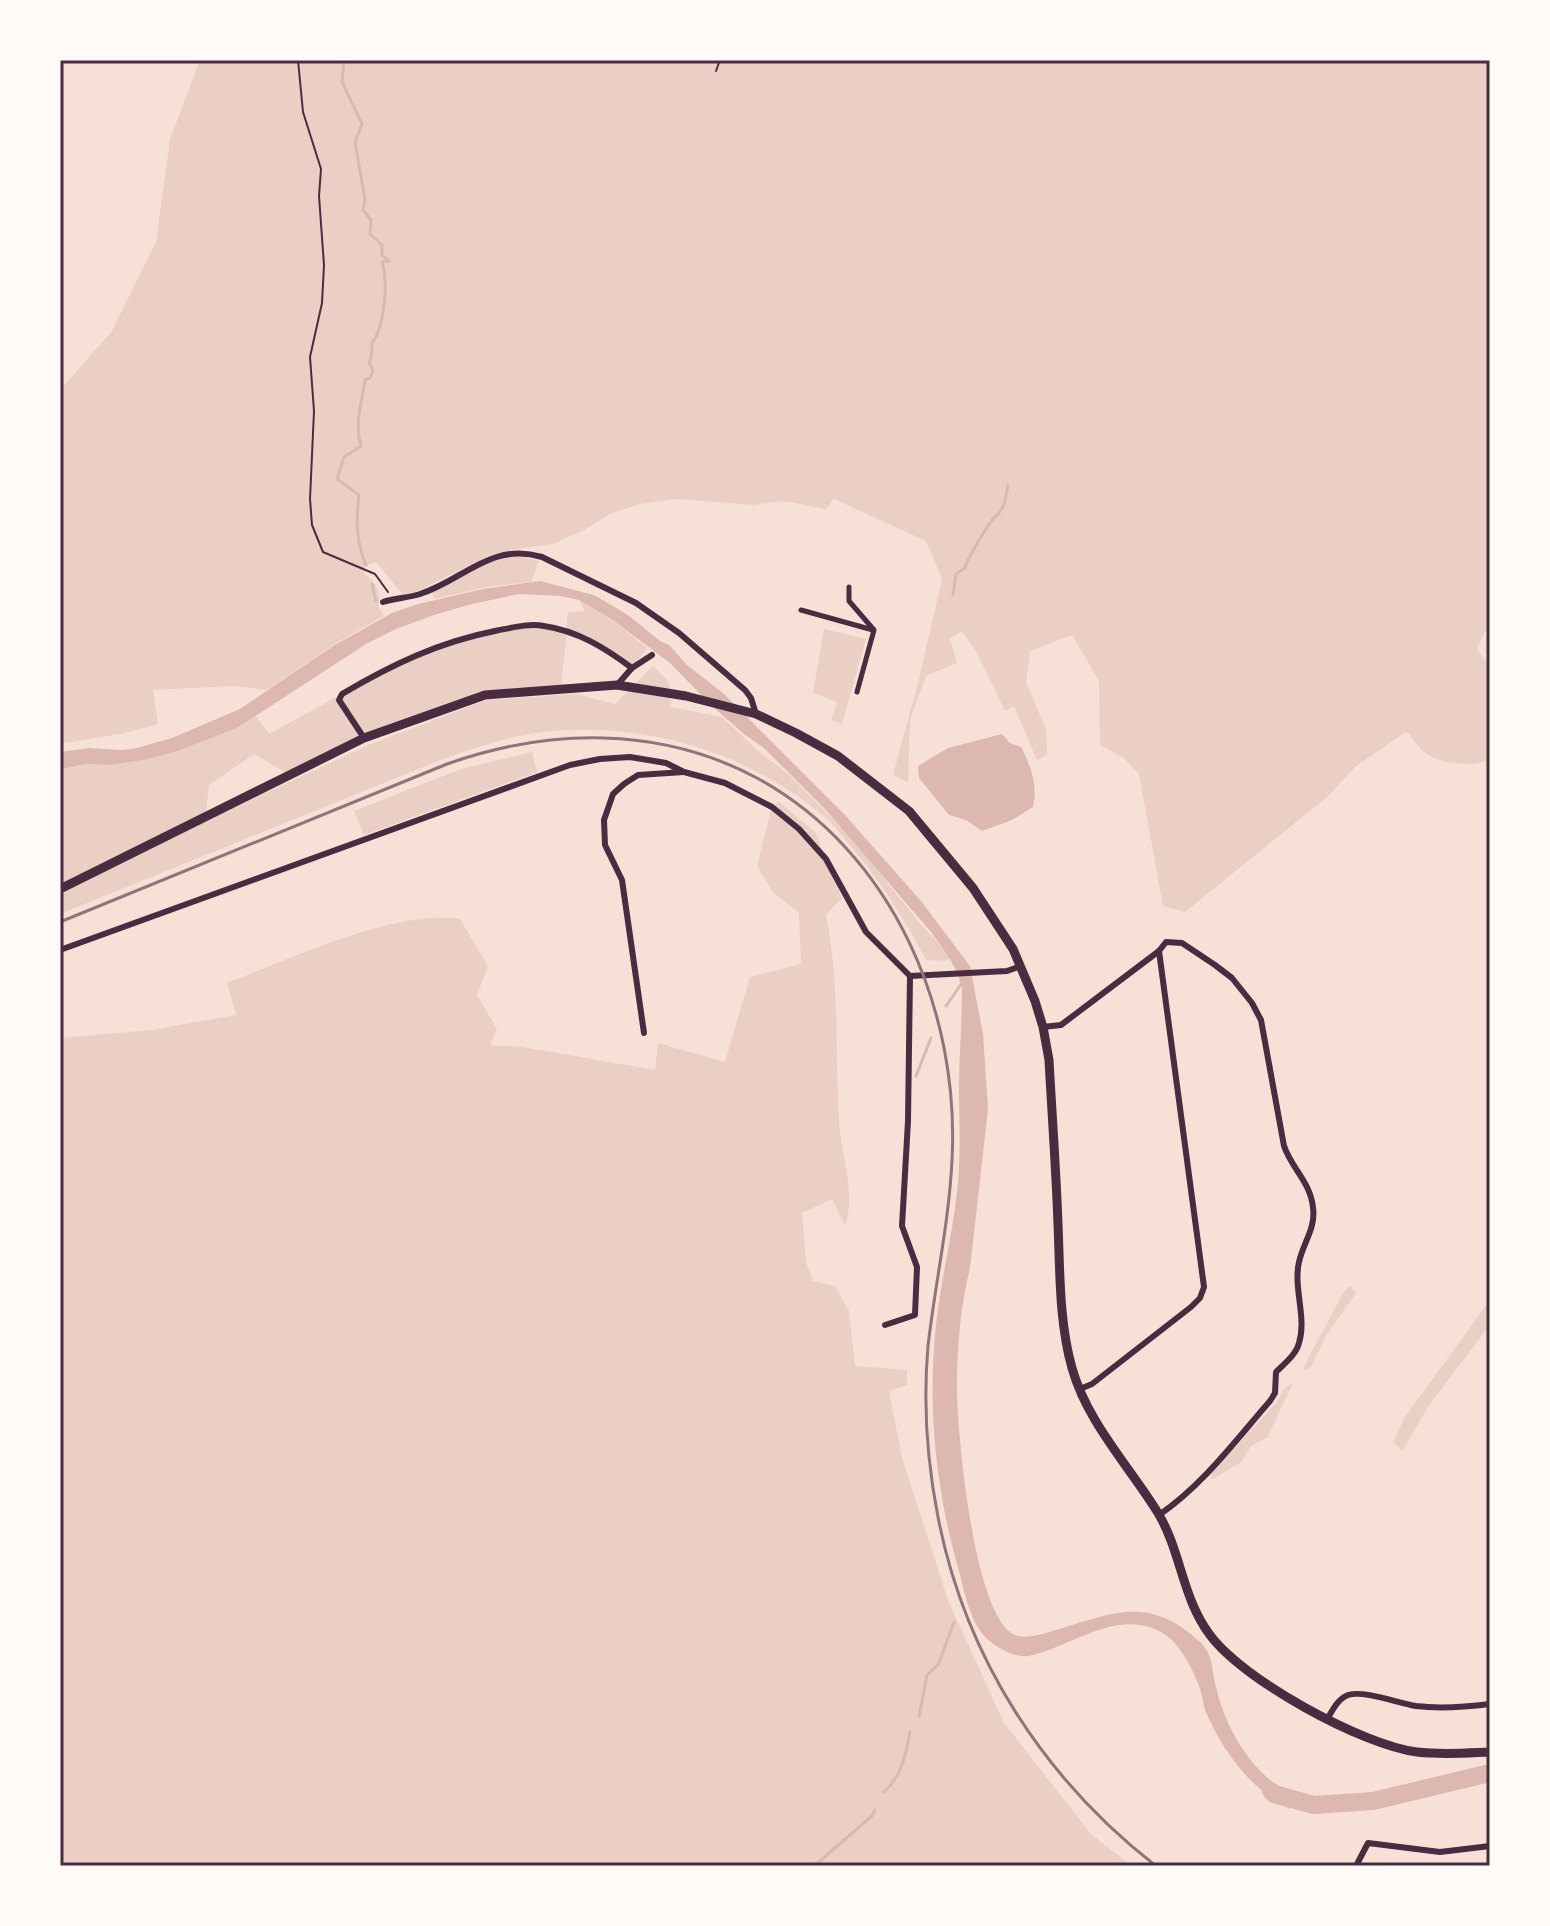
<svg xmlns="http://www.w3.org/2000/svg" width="1550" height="1926" font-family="'Roboto Condensed',sans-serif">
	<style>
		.green { fill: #ebcfc5 }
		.water { fill: #dcb8b0 }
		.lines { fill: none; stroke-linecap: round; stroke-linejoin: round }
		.stream { stroke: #dcb8b0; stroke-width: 3 }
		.river { stroke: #dcb8b0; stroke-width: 18 }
		.path { stroke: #4a2c40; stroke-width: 2 }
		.pedestrian { stroke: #4a2c40; stroke-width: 5 }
		.minor { stroke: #4a2c40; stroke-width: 6 }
		.secondary { stroke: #4a2c40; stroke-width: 9 }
		.rail { stroke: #8f747c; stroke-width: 3 }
		.neatline { fill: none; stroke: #4a2c40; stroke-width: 3 }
	</style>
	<rect width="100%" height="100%" fill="#f7e1d7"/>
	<g class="green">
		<path d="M200,60H1490V621L1477,649L1490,667V760C1470,767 1440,765 1423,751C1416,745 1414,738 1406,732L1355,767L1327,797L1185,912L1163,906L1139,774L1124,758L1100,745L1099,681L1072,635L1030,651L1026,682L1046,729L1047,755L1037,760L1014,706L1005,711L977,653L962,631L950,639L957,663L926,676L910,720L908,782L893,775L918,683L942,579L926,541L834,499L826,509L783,501L754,505L675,499L640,504L612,513L582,531L553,544L503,551L486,557L420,590L403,595L376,562L365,566L364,573C375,583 382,590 378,606L384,616L336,643L267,690L234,686L153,690L158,724L125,733L60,744V390L112,331L156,242L170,139Z"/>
		<polygon points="520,556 539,561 531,582 486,587 434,599 432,591 489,562"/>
		<path d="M579,600L610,618L647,648L632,668L608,650L567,631L561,687L485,695L364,738L290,775L254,754L209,785L205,822L368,745L487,700L576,694L615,704L653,666L669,682L671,707L722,717L758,751L787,773L849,835L922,926L953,957L944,961L926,960C904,918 880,880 849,844C841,835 834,825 825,817C745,751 645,721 543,732C508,736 475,748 443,759L60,914V769L86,764L111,765L175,752L237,728L256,716L269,734L413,655L521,626L566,631L568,612L585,611Z"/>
		<polygon points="824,629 866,639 842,724 831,720 837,702 813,693"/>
		<polygon points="532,752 537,772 364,835 354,811 461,769"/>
		<path d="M778,801L815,832L842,898L826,915C840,983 835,1054 839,1123C842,1157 856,1194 845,1226L832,1199L802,1213L806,1262L813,1281L835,1286L849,1311L855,1366L907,1370V1385L889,1391L902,1458L948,1600L1004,1723L1091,1834L1132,1866H60V1038L151,1030L236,1015L227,983C290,959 394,909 460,919L488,966L477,995L497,1029L490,1045L523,1047L655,1070L658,1043L725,1062L750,977L801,964L799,913L773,892L757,866L771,810Z"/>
		<polygon points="1350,1286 1356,1293 1327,1334 1311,1367 1306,1370 1303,1368 1343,1293"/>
		<polygon points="1490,1300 1490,1325 1430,1404 1402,1451 1393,1442 1405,1417"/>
		<polygon points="1293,1383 1267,1438 1251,1446 1241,1462 1212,1480 1210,1475 1276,1403 1285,1388"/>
	</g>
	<g class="water">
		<path d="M540,581L594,595L628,615L660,641L669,645L687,665L724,694L844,814L921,901L970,966L983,1034L988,1109L970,1268C960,1307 957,1349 957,1389C957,1429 974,1627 1018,1636C1031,1639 1048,1632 1060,1629C1117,1611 1151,1597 1200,1642C1213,1654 1212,1671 1216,1687C1226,1730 1254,1778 1296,1796L1289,1809C1249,1787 1223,1752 1205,1710C1203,1704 1203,1698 1201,1692C1196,1675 1182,1647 1167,1636C1122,1604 1072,1647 1029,1656C1019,1658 1003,1651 995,1645C971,1630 966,1597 959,1571C936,1491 927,1408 936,1325C941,1277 954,1230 958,1182C961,1151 959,1121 959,1091C959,1056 962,1022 962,988C957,967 944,949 931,932L825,809L765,749L744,734L712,706L670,663L610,618L579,600L561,596L519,594L472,604L434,615L396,629L366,644L237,728L175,752L147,759L111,765L86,764L60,769V752L89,748L120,750L133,749L172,738L240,709L333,646L392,613L418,604L483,589Z"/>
		<path d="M1002,734L1010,743L1021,747C1031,767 1038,785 1033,807L1012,820L982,831L966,820L949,815L919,778L918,766L948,748Z"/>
	</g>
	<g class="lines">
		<g class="stream">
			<path d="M344,60L342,82L362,124L355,142L365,200L363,210L371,220L370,234L382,245V255L389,261L382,262C388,280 385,313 378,332C378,333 373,343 372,343C371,352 374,354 369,362L373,371L370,378L365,380C362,404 354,422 361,446L344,457L337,479L359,495C356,521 356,541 366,565"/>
			<polyline points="372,584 376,601"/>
			<path d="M953,595L956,574L965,568C966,561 987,526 993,519C998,514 1002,511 1004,504C1006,498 1007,491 1008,485"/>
			<polyline points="946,1006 962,983"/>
			<polyline points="916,1076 931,1038"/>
			<polyline points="919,1717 927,1675 938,1665 954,1622"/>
			<path d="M884,1792C901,1777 906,1755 910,1732"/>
			<polyline points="814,1866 872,1816 875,1810"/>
		</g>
		<polyline class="river" points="1271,1791 1274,1794 1314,1805 1373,1801 1490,1773"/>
		<g class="path">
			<polyline points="298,60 303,112 321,169 319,196 324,265 322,303 310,357 314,411 310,499 312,525 323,552 375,574 388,592"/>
			<polyline points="716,71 720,60"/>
		</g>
		<g class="pedestrian">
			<polyline points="849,587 849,601 874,630 857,692"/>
			<polyline points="801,610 873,630"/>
		</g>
		<g class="minor">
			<path d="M383,602C395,598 408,598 420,594C464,580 490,542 542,557L636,603L679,633L745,690L751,698L756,714"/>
			<polyline points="617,685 632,668 652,655"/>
			<path d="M364,738L339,700L342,694C391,665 439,642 495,631C511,628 528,623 544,626C578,631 605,648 632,668"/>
			<polyline points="60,950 570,765 600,759 630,757 666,763 684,772 725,783 772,807 799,829 826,859 866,932 910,976 1007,971 1021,966"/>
			<path d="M1043,1027L1061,1025L1159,951L1166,942L1182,943L1215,965L1232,978L1252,1003L1261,1020L1284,1146C1292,1169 1311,1183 1313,1208C1316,1228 1303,1243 1299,1262C1293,1288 1307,1318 1299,1343C1296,1355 1284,1364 1276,1372L1275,1393L1270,1401C1236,1440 1202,1486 1159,1515"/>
			<polyline points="644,1033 622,880 605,845 604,820 613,794 624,784 638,775 684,772"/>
			<polyline points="885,1325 915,1315 917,1267 902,1226 908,1121 910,976"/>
			<polyline points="1080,1389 1092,1384 1191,1307 1200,1298 1204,1287 1159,951"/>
			<path d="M1328,1718C1333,1709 1338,1699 1348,1695C1364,1690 1398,1703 1416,1706C1440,1709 1466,1707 1490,1704"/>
			<polyline points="1356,1866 1368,1843 1440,1852 1490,1846"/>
		</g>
		<path class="secondary" d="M60,889L364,738L485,695L617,685L686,696L756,714L796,733L838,756L909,811L973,888L1013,949L1035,1001L1043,1027L1049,1060C1052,1115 1056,1169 1058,1224C1060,1271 1059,1322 1072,1368C1087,1422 1129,1466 1158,1513C1181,1551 1182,1598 1210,1635C1243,1680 1362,1745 1417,1752C1442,1755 1466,1753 1490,1752"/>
		<path class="rail" d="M60,922L447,764C549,728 660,726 757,778C893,852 960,1011 952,1160C949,1223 935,1284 928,1346C923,1403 927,1461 938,1517C965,1657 1044,1779 1156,1866"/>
	</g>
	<rect width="1550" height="1926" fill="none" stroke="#fffaf5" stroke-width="124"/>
	<rect x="62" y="62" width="1426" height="1802" class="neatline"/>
</svg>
